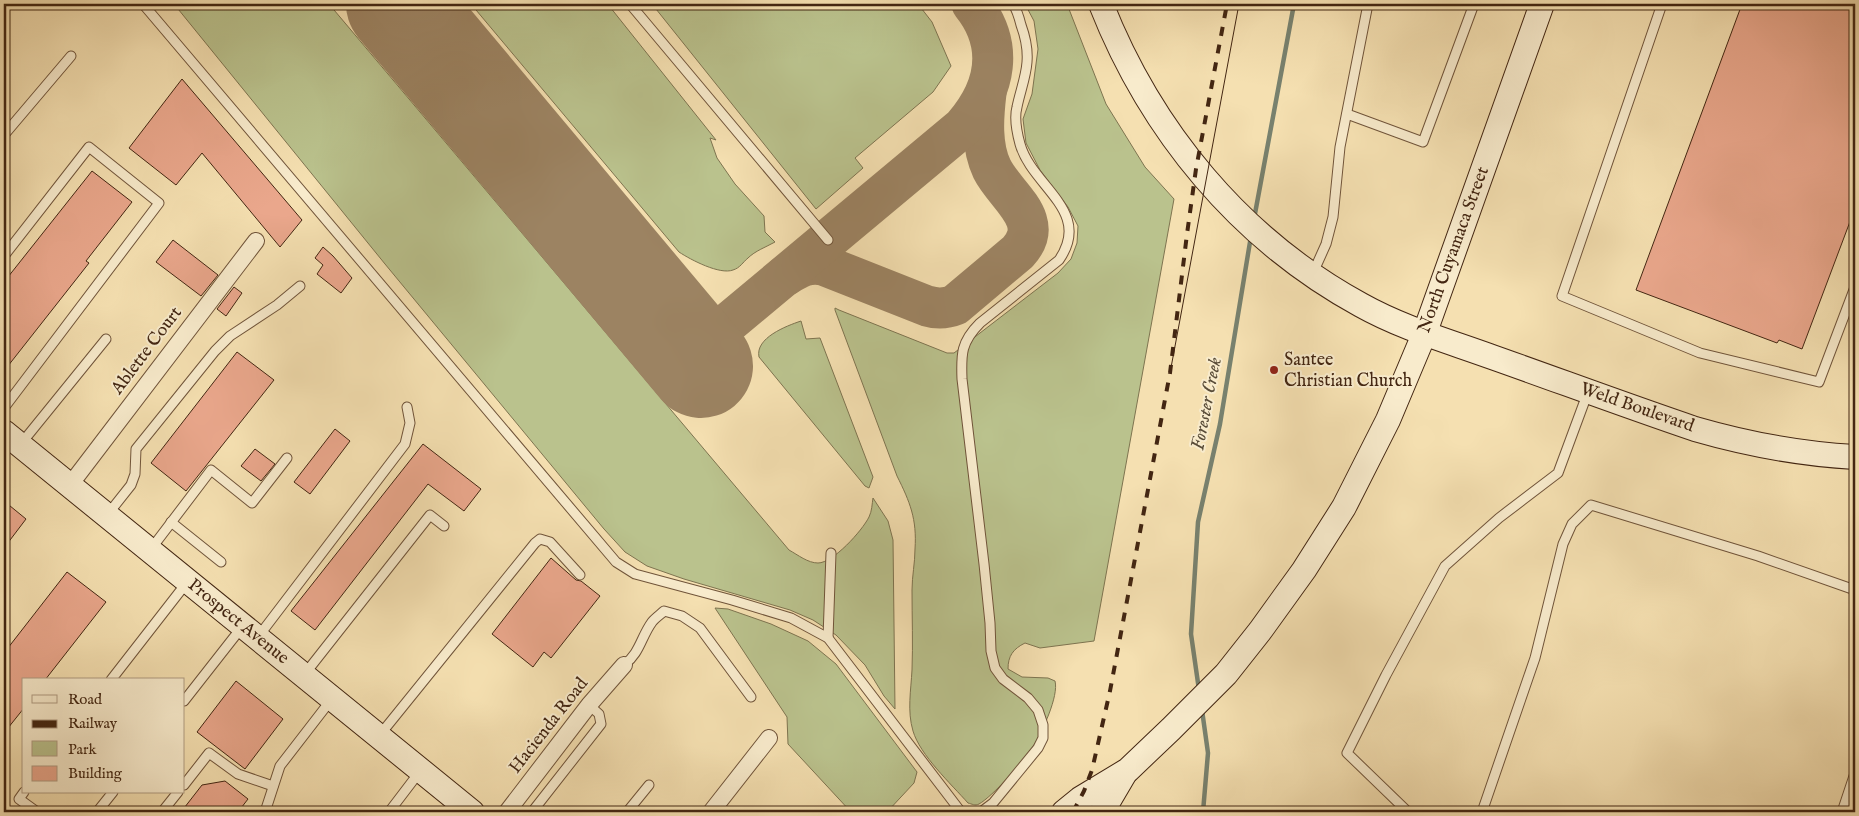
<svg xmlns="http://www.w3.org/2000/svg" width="1859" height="816" font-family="'IM FELL English',serif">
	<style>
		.green { fill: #bac28d; stroke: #7e7450 }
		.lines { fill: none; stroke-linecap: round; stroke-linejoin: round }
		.stream { stroke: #78816e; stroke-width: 4.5 }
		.taxiway { stroke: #9c8362; stroke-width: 41 }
		.runway { stroke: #9c8362; stroke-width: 104 }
		.building { fill: #eaa78c; stroke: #432612 }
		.service-casing { stroke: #70543a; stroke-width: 11 }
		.minor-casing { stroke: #70543a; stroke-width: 18 }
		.secondary-casing { stroke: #432612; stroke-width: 26 }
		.service { stroke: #f8ebcc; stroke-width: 9 }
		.minor { stroke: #f8ebcc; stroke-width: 16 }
		.secondary { stroke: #f8ebcc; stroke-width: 24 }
		.tram { stroke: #432612; stroke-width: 1 }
		.rail { stroke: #432612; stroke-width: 4; stroke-dasharray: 9 9; stroke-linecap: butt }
		.poi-dot { fill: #8f2418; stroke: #f8ebcc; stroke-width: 2 }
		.labels { text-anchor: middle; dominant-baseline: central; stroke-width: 4; stroke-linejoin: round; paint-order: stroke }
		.street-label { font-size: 18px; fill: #432612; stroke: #f8ebcc }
		.poi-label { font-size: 18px; fill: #432612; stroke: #f8ebcc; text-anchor: start }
		.water-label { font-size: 19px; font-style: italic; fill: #594c38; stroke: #f8ebcc }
	</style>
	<rect width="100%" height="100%" fill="#f5e0b1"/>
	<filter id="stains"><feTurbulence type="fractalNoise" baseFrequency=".004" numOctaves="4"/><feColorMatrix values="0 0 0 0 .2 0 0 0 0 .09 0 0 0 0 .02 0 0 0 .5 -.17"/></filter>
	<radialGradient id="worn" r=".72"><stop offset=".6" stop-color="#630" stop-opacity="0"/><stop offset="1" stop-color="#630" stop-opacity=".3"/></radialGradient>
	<g class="green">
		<path d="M174,4H329L789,550C798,555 808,563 818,563C833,563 862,531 869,517C872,511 872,504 873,498L888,521L893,540L895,709L884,696L865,665L836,635L813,620L790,610L684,579L647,566L625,552L604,529L385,264Z"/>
		<path d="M471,4H604L610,7L716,140L710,138L717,158L735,184L764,216L765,232L775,242C766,247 755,251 748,258C743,262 740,268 733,270C720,275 691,260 679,252Z"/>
		<polygon points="652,4 918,4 932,22 951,66 933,92 855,158 863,168 816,209"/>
		<path d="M1025,4H1067L1106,104L1145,167L1174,199L1094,641L1040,648L1025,643C1013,649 1008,656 1008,669L1022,677L1048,678L1055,681C1059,696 1042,732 1034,745C1026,759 992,797 979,804C975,806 972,804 968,803C951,784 920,755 913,731C907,711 911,690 912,670C913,644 912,617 912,590C912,576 915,563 915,549C917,519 910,502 897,476L835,310V308L839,310L947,353H954L1058,273L1071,259L1077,243L1078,226L1068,207L1040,170L1026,143L1023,119L1032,94L1038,49L1034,21Z"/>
		<path d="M801,321L806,339L820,338L873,477L869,488L865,486L759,357C755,338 786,326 801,321Z"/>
		<polygon points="715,608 728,609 771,624 808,641 836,664 917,772 914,783 887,812 877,808 873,812 851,812 788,744 787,717"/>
	</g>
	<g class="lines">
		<g class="stream">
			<polyline points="1254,219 1294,4"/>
			<polyline points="1199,690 1191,634 1198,522 1220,424 1251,236"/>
			<polyline points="1202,710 1208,753 1203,812"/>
		</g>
		<g class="taxiway">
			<path d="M785,276C798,268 807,262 823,265L927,306C937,309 945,309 955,305L1018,252C1047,220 1006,197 992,169C981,146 983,118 986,93"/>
			<path d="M691,354L963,127C996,89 1005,45 972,4"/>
		</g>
		<polyline class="runway" points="398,4 701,366"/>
	</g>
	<g class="building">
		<polygon points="1742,4 1855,4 1855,211 1854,211 1802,349 1779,340 1777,343 1636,290"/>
		<polygon points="182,79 302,220 280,247 202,153 176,185 129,148"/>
		<polygon points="92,171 132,202 86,261 89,263 4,371 4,282"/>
		<polygon points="173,240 218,275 201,296 156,262"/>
		<polygon points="323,247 333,256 352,278 341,293 317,274 323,265 315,258"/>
		<polygon points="234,287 242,293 226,316 217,309"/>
		<polygon points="237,352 274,380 186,491 151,463"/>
		<polygon points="335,429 350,441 310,494 294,482"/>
		<polygon points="423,444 481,489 464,511 428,484 315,630 291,611"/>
		<polygon points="255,449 275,464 261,481 241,466"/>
		<polygon points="4,501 26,519 4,548"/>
		<polygon points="551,558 576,580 581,581 600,596 551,658 544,652 533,667 492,634"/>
		<polygon points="67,572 106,602 45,680 24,680 24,708 4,733 4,653"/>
		<polygon points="236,681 283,719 245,769 197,732"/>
		<polygon points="225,781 248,799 238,812 181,812 202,785"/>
	</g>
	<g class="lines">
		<defs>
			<g id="service">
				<polyline points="143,4 616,562 635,574 732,600 791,618 828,638 961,812"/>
				<polyline points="630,4 828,240"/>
				<polyline points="1662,4 1562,296 1700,353 1819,382 1855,287"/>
				<polyline points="1347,114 1423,142 1474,4"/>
				<polyline points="4,135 71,56"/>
				<polyline points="4,256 89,147 159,203 4,408"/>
				<polyline points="1313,273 1326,244 1333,217 1340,147 1368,4"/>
				<polyline points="20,445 106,339"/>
				<polyline points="108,514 131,485 135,474 136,449 215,351 230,336 277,305 300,286"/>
				<polyline points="171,522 221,562"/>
				<polyline points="151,549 211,470 252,503 287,458"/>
				<polyline points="258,637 405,444 410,423 407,407"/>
				<polyline points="828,638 831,553"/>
				<path d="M624,665C640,653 641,637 652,622C655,618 661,614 664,611L682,616L700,628L751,697"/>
				<polyline points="304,675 430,515 444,526"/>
				<polyline points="111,680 188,581"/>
				<polyline points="184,701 242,627"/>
				<polyline points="379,736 535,543 540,539 550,542 580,575"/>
				<polyline points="184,785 209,753 238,774 273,786"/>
				<polyline points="24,792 19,799 37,812"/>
				<polyline points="97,812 113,792"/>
				<polyline points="162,812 178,792"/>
				<polyline points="265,812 280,766 331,700"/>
				<polyline points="389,812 421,770"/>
				<polyline points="532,812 601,724 599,714 589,705"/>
				<polyline points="627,812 649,785"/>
				<path d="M981,812L993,803L1038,748L1043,738V725L1038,710L1028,698L1003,679L995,668L991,651L990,623L984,564L962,379C961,354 961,342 980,323L1059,260C1093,211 1032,187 1020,144C1017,133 1014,118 1017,107C1020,92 1026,77 1027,62C1028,50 1025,36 1021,25C1019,17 1017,10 1013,4"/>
				<polyline points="1408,812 1347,753 1386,675 1445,566 1499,518 1558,473 1588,392"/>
				<polyline points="1482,812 1535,658 1563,544 1572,524 1591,505 1758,556 1855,590"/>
				<polyline points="1842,812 1855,773"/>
			</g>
			<g id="minor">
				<polyline points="70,485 256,241"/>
				<polyline points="507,812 589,705 624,665"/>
				<polyline points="711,812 769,738"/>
			</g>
			<g id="secondary">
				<path d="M1101,4C1151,131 1240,239 1361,305C1402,328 1448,341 1492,357C1560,381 1627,406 1695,429C1747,444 1800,454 1855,457"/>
				<polyline points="4,432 472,812"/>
				<polyline points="1064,812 1080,799 1128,770 1171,729 1226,674 1260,631 1304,570 1344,507 1388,420 1425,332 1542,4"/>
				<polyline points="1102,812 1125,773"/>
			</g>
		</defs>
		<use href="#service" class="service-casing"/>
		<use href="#minor" class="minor-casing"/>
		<use href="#secondary" class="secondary-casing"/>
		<use href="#service" class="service"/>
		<use href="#minor" class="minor"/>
		<use href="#secondary" class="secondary"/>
		<polyline class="tram" points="1170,373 1239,4"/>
		<polyline class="rail" points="1073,812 1084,791 1092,770 1110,691 1170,373 1187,234 1196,169 1227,4"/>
	</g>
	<circle class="poi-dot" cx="1274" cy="370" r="5"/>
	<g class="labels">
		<g class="street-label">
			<text transform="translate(1454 250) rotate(-70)">North Cuyamaca Street</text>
			<text transform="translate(147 351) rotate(-53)">Ablette Court</text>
			<text transform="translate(1637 408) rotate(19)">Weld Boulevard</text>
			<text transform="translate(238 622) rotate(39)">Prospect Avenue</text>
			<text transform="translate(549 726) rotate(-52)">Hacienda Road</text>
		</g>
		<g class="poi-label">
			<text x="1284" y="360">Santee<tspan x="1284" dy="21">Christian Church</tspan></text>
		</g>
		<g class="water-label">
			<text transform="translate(1207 404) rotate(-79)">Forester Creek</text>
		</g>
	</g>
	<rect width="1859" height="816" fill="none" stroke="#f5e0b1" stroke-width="20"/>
	<rect x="5" y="5" width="1849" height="806" fill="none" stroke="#432612" stroke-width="2.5"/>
	<rect x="10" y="10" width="1839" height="796" fill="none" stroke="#432612"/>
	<rect x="22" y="678" width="162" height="115" fill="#f8ebcc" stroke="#b09c82"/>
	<rect x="32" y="695" width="25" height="8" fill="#f8ebcc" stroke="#b09c82"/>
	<text x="68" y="704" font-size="15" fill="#432612">Road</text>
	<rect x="32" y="720" width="25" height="8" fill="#432612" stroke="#b09c82"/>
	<text x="68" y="728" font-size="15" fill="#432612">Railway</text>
	<rect x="32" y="741" width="25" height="15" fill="#bac28d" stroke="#b09c82"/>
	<text x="68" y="754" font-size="15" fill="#432612">Park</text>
	<rect x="32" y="766" width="25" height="15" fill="#eaa78c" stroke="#b09c82"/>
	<text x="68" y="778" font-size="15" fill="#432612">Building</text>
	<rect width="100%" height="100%" filter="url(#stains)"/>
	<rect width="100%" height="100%" fill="url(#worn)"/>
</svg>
